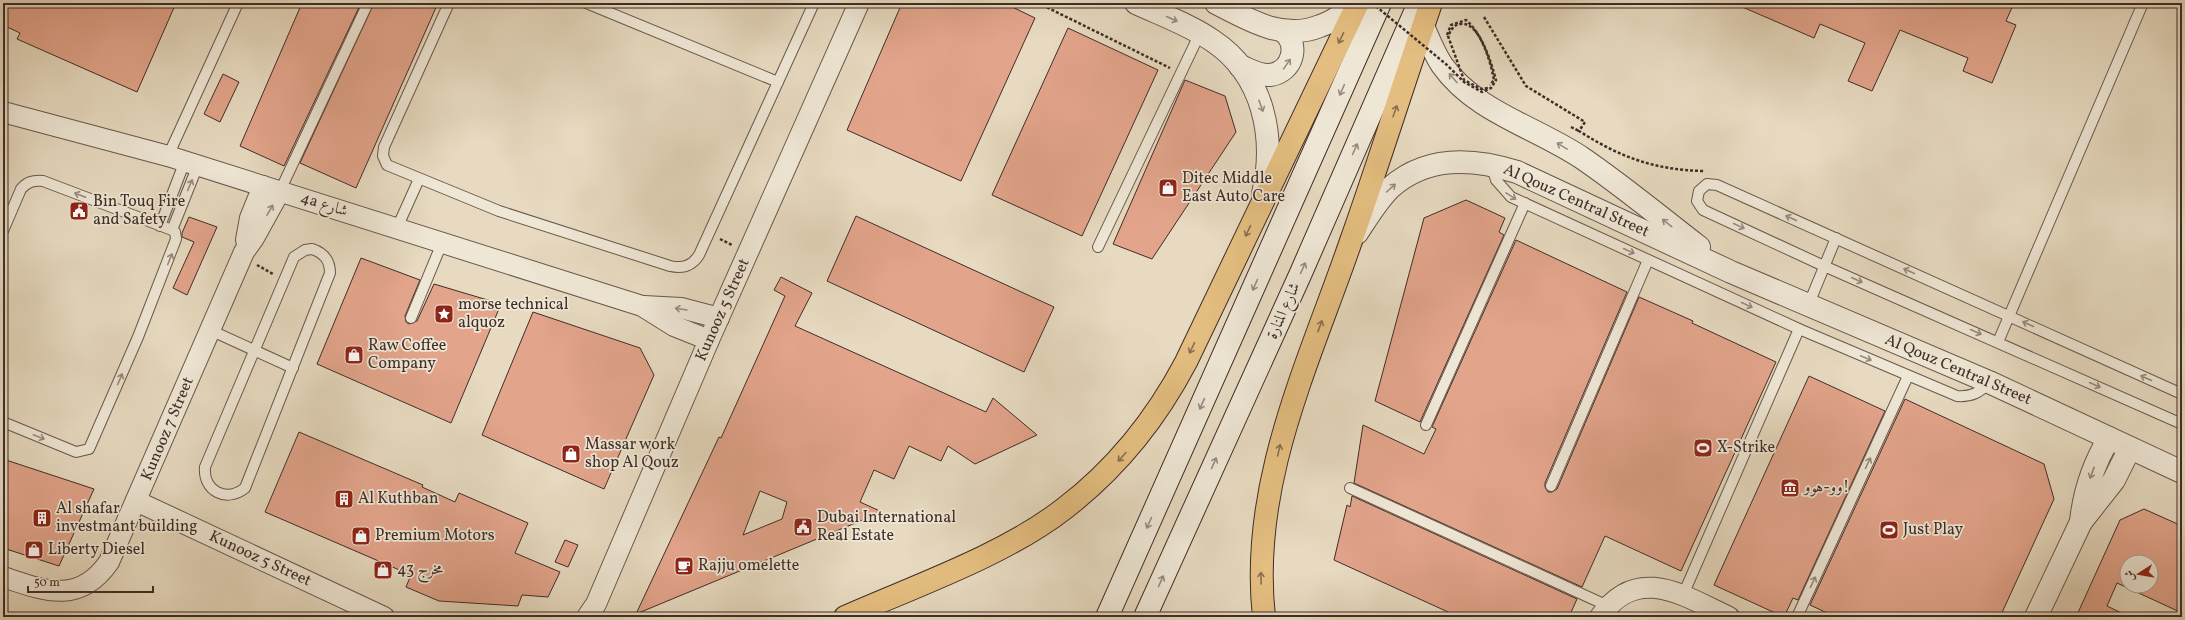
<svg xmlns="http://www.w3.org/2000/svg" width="2185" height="620" font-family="Vollkorn,Amiri,serif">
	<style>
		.building { fill: #e2a48b; stroke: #3f2d27; fill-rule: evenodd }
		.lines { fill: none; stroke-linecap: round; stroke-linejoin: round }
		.service-casing { stroke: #69584d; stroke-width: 12 }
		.minor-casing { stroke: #69584d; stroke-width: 22 }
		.tertiary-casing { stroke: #69584d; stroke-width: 24 }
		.secondary-casing { stroke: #3f2d27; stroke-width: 24 }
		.motorway-casing { stroke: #3f2d27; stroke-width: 24 }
		.path { stroke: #3f2d27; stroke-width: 2.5; stroke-dasharray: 3 2; stroke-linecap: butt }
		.service { stroke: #efe7d6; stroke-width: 10 }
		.minor { stroke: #efe7d6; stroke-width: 20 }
		.tertiary { stroke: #efe7d6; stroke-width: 22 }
		.secondary { stroke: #efe7d6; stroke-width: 22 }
		.motorway { stroke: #e4bd80; stroke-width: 22 }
		.path-bridge { stroke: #3f2d27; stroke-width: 2.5; stroke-dasharray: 3 2; stroke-linecap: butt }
		.oneway { stroke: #978a7e }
		.oneway2 { stroke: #896e4f }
		.labels { text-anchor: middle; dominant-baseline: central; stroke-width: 3.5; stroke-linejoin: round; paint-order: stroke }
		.poi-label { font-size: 16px; fill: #3f2d27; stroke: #efe7d6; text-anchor: start }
		.street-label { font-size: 16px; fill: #3f2d27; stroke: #efe7d6 }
	</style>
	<rect width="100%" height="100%" fill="#e7dac0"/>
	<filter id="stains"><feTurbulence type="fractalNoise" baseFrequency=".005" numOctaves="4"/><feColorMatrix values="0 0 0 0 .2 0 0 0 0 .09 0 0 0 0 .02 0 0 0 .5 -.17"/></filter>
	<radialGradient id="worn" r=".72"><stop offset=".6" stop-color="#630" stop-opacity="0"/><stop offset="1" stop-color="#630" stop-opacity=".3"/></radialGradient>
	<g class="building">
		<polygon points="3,3 176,3 137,92 17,39 20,33 3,25"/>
		<polygon points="302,3 361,3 284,166 240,146"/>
		<polygon points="374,3 438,3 356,188 300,163"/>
		<polygon points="902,3 1004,3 1035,18 961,181 847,130"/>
		<polygon points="1733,3 2014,3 2006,21 2016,25 1992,83 1963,71 1968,58 1900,30 1872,91 1848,81 1865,43 1820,24 1814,38"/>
		<polygon points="1068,28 1158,70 1082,236 992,195"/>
		<polygon points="223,74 239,82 220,122 204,114"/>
		<polygon points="1185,80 1225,96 1236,132 1152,259 1113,244"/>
		<polygon points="1466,200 1505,218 1499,232 1504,235 1420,422 1375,401 1424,218"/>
		<polygon points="856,216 1054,307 1024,372 827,281"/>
		<polygon points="189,217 217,227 187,295 173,288 194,242 182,237 182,233"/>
		<polygon points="1516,240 1627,292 1545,483 1545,487 1548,492 1552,492 1557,489 1639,297 1693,321 1692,323 1776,362 1681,571 1605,536 1582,587 1354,483 1363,425 1424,454 1436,429 1432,427"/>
		<polygon points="361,258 420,280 405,316 406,322 409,324 417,321 434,284 501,304 451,423 317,364"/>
		<path d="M781,277L812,293L795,326L986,412L993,398L1037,435L975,464L948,446L941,461L909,446L894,479L874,470L860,502L882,512L636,614L719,437L721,438L785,296L774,290ZM760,491L787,502L782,519L743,535Z"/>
		<polygon points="533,312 640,348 654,375 604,489 482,435"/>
		<polygon points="1809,376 1885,411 1798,600 1793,598 1784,617 1714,585"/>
		<polygon points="1905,399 2044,464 2054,499 2000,617 1836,617 1810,605"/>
		<polygon points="299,432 423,485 422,487 455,502 459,493 528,523 515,553 560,572 548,597 522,595 518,606 439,601 406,587 411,575 265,512"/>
		<polygon points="3,459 94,489 59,566 3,548"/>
		<polygon points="1352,496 1577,599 1569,617 1459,617 1334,560 1347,505 1350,507"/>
		<path d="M2144,509L2182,526V613L2117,583L2107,606L2130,617H2076L2120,520ZM2127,562H2151V586H2127Z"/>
		<polygon points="565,540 578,545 568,567 555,562"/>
	</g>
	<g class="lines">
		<defs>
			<g id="service">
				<path d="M449,3L384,147L383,156L387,165L499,211L670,266C683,269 692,266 699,255L814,3"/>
				<polyline points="586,3 778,82"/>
				<polyline points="168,156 238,3"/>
				<path d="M1491,164L1496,180L1511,197L1799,329L1957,396C1971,397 1980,393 1989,382"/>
				<polyline points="280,191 368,3"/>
				<polyline points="160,226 185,161"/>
				<polyline points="397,228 419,179"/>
				<polyline points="172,230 198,165"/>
				<path d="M3,231L21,189C27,182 33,180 43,181L172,230L175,232L176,239L138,337L89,449L76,452L3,422"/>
				<polyline points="1098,247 1200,33"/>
				<path d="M312,249C324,253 330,260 330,273L245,488C226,503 203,491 205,467L294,257L305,250Z"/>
				<polyline points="1808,306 1836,238"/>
				<polyline points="411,318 442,243"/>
				<polyline points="210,330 293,368"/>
				<polyline points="1998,342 2143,3"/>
				<polyline points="2182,394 1717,185 1707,184 1699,191 1697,201 1703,210 1824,266 2182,424"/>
				<polyline points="1426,425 1525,203"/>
				<polyline points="1551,486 1648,260"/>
				<polyline points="1350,488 1608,606"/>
				<polyline points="1683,595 1799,329"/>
				<polyline points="1797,617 1908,376"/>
			</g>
			<g id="minor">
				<polyline points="3,112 168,156 642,306 674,326 709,340"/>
				<polyline points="246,240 250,218 263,186"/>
				<polyline points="644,306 681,308 719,318"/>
				<polyline points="136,501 384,617"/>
				<path d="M3,577C45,591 79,605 109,562L244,252L254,238L280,191"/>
				<polyline points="587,617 596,604 709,340 859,3"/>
				<path d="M1600,617C1637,563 1684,596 1729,617"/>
			</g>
			<g id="tertiary">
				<path d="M1136,3C1162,15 1190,25 1213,41C1264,75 1276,138 1263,194"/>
				<path d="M1216,3C1249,20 1283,41 1320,26C1334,21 1343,15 1352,3"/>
				<path d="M1423,26C1429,40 1434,53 1442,65C1475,112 1536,127 1582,158C1623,186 1660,217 1699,247"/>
				<path d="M1240,66C1250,70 1260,76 1270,75C1293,72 1300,44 1283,31"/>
				<path d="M1357,233C1367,218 1377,201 1390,188C1427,155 1473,158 1517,172L1731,272L1989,382L2182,472"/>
				<path d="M2081,522C2084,491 2093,465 2109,438"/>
				<polyline points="2036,617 2081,522 2114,480 2130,448"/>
			</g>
			<g id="secondary">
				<polyline points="1107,617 1380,3"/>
				<polyline points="1145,617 1300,275 1419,3"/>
			</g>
			<g id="motorway">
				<path d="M845,617C915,586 1005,555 1065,508C1117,468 1156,419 1186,362L1358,3"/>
				<path d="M1264,617C1249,484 1309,363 1351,241C1379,162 1404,82 1431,3"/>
			</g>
		</defs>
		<use href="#service" class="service-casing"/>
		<use href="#minor" class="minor-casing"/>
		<use href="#tertiary" class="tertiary-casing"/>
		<use href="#secondary" class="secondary-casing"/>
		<use href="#motorway" class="motorway-casing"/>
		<g class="path">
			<polyline points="1038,3 1170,68"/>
			<path d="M1484,17L1526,86L1585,122L1579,131C1620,157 1654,170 1704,171"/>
			<path d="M1447,35L1451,25L1466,20C1482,34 1490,59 1494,80L1490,85"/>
			<polyline points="1571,127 1579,131"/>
			<polyline points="720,239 732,245"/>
			<polyline points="257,265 273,274"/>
		</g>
		<use href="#service" class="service"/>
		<use href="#minor" class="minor"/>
		<use href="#tertiary" class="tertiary"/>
		<use href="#secondary" class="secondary"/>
		<use href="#motorway" class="motorway"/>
		<path class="path-bridge" d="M1372,3L1447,65L1464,82L1482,92L1491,88L1496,80C1492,66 1480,21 1461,24C1454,24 1451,30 1448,36L1464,80L1481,89L1488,88"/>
	</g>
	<defs><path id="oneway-shaft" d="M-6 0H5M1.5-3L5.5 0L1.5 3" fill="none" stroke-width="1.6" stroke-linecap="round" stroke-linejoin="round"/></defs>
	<g class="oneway">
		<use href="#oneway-shaft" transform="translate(1172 19) rotate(24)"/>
		<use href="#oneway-shaft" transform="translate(1287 64) rotate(-55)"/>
		<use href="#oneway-shaft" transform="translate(1453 78) rotate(-131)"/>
		<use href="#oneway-shaft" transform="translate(1342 90) rotate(114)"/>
		<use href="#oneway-shaft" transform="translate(1261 106) rotate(70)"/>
		<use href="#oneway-shaft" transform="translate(1562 146) rotate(-149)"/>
		<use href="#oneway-shaft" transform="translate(1355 149) rotate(-66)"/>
		<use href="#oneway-shaft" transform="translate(190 185) rotate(-67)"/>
		<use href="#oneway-shaft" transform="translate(1391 188) rotate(-42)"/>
		<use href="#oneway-shaft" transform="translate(80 195) rotate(-159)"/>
		<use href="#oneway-shaft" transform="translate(1511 196) rotate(32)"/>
		<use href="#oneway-shaft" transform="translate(270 210) rotate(-60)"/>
		<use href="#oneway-shaft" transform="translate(1791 218) rotate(-156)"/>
		<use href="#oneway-shaft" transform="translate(1667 223) rotate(-142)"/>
		<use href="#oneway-shaft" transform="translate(1739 226) rotate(25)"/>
		<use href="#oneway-shaft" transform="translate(1629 251) rotate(25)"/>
		<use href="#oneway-shaft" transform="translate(170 259) rotate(-68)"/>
		<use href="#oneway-shaft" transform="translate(1303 268) rotate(-66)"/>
		<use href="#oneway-shaft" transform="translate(1909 271) rotate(-156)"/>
		<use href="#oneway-shaft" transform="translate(1857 280) rotate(24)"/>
		<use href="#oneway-shaft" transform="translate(1255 285) rotate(114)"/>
		<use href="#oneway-shaft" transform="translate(1747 305) rotate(25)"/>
		<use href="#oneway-shaft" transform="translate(681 309) rotate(-171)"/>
		<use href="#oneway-shaft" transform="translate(2028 324) rotate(-156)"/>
		<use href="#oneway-shaft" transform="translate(1976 332) rotate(24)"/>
		<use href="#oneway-shaft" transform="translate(1866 358) rotate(23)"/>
		<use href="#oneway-shaft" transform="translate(2146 378) rotate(-156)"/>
		<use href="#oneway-shaft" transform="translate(120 379) rotate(-67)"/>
		<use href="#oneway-shaft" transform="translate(2095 385) rotate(24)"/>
		<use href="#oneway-shaft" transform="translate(1202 404) rotate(114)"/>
		<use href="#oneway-shaft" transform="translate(39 437) rotate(22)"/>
		<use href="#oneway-shaft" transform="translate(1214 463) rotate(-66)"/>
		<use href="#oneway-shaft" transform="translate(1868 463) rotate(-65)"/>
		<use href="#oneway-shaft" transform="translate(2092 473) rotate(110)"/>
		<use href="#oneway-shaft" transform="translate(1149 523) rotate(114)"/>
		<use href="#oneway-shaft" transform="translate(1161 581) rotate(-66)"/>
		<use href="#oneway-shaft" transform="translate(1813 582) rotate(-65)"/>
	</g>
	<g class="oneway2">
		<use href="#oneway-shaft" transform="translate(1341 38) rotate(116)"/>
		<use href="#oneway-shaft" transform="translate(1395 111) rotate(-71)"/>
		<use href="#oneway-shaft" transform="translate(1248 231) rotate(115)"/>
		<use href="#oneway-shaft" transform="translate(1320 326) rotate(-70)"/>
		<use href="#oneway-shaft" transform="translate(1192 348) rotate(115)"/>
		<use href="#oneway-shaft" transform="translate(1279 450) rotate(-77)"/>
		<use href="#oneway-shaft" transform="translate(1122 457) rotate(132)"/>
		<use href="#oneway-shaft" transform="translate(1261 578) rotate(-91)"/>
	</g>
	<defs>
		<symbol id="shop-square" viewBox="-11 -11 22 22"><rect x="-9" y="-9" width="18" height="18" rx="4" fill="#8f2418" stroke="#efe7d6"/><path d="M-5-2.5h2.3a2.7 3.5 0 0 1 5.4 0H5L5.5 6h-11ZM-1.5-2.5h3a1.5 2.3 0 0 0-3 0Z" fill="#fff"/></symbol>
		<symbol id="civic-square" viewBox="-11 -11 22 22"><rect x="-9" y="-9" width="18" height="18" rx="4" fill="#8f2418" stroke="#efe7d6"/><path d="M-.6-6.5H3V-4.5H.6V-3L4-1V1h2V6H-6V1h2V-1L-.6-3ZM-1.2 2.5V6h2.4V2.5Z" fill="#fff"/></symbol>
		<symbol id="sight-square" viewBox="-11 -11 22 22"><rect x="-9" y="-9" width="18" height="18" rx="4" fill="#8f2418" stroke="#efe7d6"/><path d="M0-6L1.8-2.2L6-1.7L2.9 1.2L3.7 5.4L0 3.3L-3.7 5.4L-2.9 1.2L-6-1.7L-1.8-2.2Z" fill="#fff"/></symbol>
		<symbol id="stadium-square" viewBox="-11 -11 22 22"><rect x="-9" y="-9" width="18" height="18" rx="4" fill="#8f2418" stroke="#efe7d6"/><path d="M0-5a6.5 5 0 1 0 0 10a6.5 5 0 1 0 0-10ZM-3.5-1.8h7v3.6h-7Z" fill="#fff"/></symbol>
		<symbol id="museum-square" viewBox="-11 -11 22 22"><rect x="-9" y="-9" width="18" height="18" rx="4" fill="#8f2418" stroke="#efe7d6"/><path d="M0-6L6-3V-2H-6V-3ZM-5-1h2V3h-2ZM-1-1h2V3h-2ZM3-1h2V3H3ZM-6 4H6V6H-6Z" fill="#fff"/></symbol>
		<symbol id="building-square" viewBox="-11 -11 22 22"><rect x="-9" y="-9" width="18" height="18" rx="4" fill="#8f2418" stroke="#efe7d6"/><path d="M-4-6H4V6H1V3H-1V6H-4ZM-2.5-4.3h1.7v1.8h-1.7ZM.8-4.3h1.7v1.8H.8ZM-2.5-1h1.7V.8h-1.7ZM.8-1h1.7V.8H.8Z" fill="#fff"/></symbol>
		<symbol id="cafe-square" viewBox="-11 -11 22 22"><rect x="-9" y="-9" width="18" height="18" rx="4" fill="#8f2418" stroke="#efe7d6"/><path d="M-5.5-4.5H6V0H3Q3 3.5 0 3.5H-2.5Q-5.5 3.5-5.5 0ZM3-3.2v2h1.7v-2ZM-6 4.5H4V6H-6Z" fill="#fff"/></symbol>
	</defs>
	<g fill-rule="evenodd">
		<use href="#shop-square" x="1157" y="177" width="22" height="22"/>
		<use href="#civic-square" x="68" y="200" width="22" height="22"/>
		<use href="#sight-square" x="433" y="303" width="22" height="22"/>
		<use href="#shop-square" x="343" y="344" width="22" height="22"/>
		<use href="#stadium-square" x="1692" y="437" width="22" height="22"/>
		<use href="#shop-square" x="560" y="443" width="22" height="22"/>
		<use href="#museum-square" x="1779" y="477" width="22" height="22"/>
		<use href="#building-square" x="333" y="488" width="22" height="22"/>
		<use href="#building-square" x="31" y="507" width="22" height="22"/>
		<use href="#civic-square" x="792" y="516" width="22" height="22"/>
		<use href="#stadium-square" x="1878" y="519" width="22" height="22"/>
		<use href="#shop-square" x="350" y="525" width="22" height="22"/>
		<use href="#shop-square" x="23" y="539" width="22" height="22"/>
		<use href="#cafe-square" x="673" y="555" width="22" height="22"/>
		<use href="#shop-square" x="372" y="559" width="22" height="22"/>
	</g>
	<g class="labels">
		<g class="poi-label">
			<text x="1182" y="179">Ditec Middle<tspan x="1182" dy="18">East Auto Care</tspan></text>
			<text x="93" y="202">Bin Touq Fire<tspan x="93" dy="18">and Safety</tspan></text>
			<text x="458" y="305">morse technical<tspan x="458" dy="18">alquoz</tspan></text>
			<text x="368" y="346">Raw Coffee<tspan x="368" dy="18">Company</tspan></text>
			<text x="585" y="445">Massar work<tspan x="585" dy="18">shop Al Qouz</tspan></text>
			<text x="1717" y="448">X-Strike</text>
			<text x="1804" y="488">وو-هوو!</text>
			<text x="358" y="499">Al Kuthban</text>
			<text x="56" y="509">Al shafar<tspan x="56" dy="18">investmant building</tspan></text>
			<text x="817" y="518">Dubai International<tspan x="817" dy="18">Real Estate</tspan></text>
			<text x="1903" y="530">Just Play</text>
			<text x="375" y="536">Premium Motors</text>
			<text x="48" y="550">Liberty Diesel</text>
			<text x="698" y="566">Rajju omelette</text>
			<text x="397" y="570">مخرج 43</text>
		</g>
		<g class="street-label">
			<text transform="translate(1576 201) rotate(24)">Al Qouz Central Street</text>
			<text transform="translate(324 205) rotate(18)">4a شارع</text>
			<text transform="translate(723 310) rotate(-66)">Kunooz 5 Street</text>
			<text transform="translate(1284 311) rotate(-66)">شارع المنارة</text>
			<text transform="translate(1958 370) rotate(23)">Al Qouz Central Street</text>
			<text transform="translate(168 429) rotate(-67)">Kunooz 7 Street</text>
			<text transform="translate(260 559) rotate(25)">Kunooz 5 Street</text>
		</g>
	</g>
	<rect width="2185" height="620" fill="none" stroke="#e7dac0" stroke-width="16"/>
	<rect x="4" y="4" width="2177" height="612" fill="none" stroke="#3f2d27" stroke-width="2"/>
	<rect x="8" y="8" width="2169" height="604" fill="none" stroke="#3f2d27"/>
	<g transform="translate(2139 574) rotate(258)"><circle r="19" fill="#efe7d6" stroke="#a99d90"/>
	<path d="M0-3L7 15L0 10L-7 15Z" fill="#8f2418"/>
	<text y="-6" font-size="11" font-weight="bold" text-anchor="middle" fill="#3f2d27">ش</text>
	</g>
	<path d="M28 586v6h125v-6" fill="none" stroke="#3f2d27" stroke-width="2"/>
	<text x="34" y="586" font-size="12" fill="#3f2d27" stroke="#efe7d6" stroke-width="3" paint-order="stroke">50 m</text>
	<rect width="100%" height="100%" filter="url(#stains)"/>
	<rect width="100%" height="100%" fill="url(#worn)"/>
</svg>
